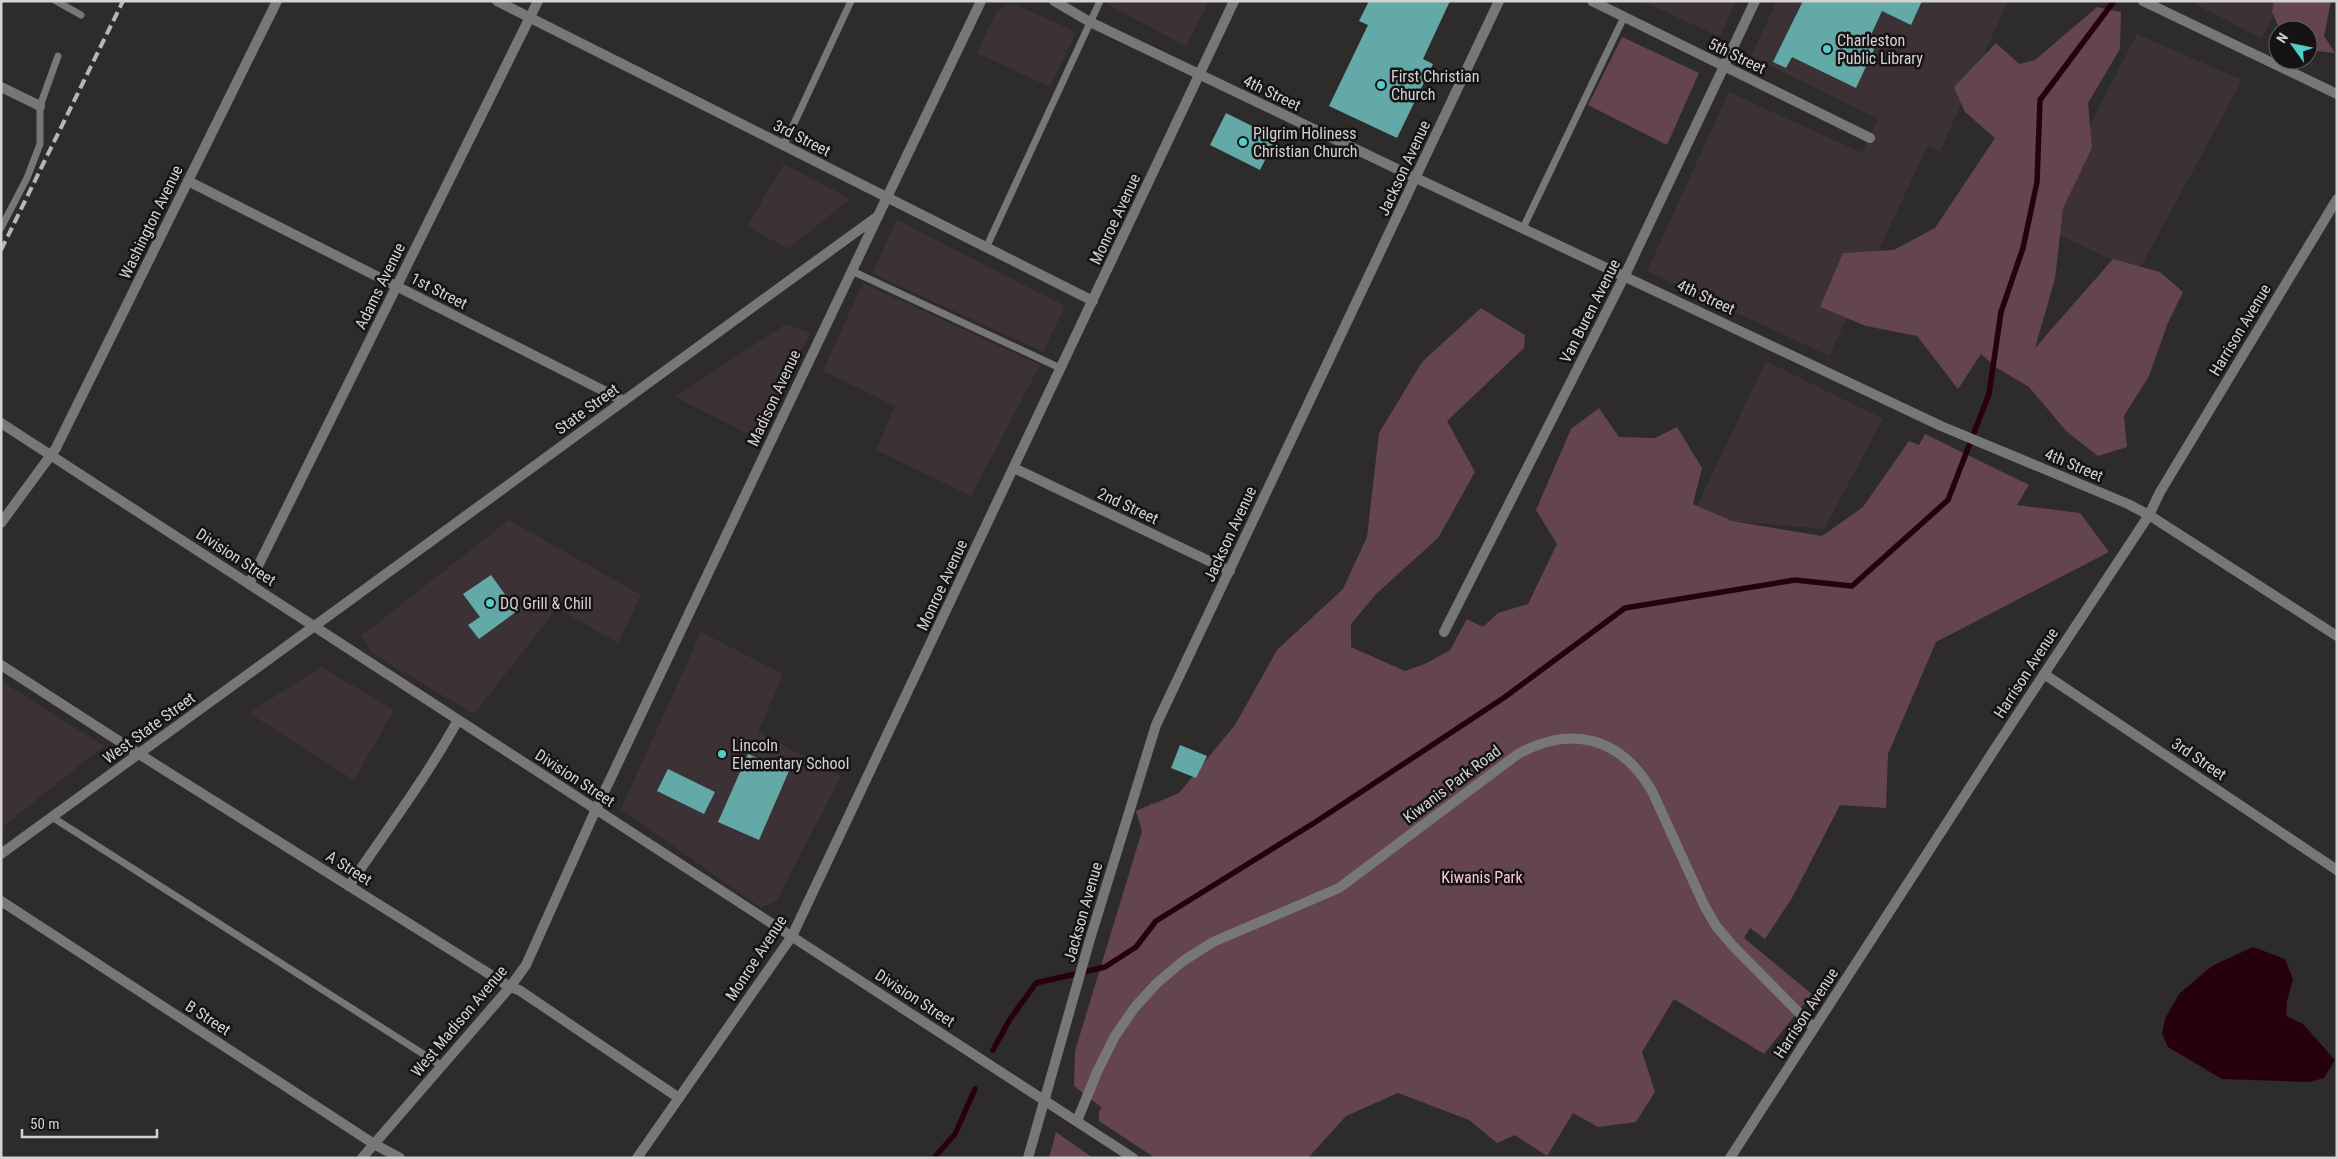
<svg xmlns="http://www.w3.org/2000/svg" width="2338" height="1159" font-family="'Roboto Condensed',sans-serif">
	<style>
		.built { fill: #3c3235 }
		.green { fill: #64444d }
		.water { fill: #27000f }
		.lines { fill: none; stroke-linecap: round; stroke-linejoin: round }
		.stream { stroke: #27000f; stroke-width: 5.5 }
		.building { fill: #62a9a8 }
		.service { stroke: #787777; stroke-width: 7 }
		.minor { stroke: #787777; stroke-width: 10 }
		.tertiary { stroke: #787777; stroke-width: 10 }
		.rail { stroke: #b7b5b6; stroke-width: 4; stroke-dasharray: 10 5; stroke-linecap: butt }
		.poi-dot { fill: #52cdcc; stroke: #151314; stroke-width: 2 }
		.labels { text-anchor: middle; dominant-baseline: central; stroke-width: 5; stroke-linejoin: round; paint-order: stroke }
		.poi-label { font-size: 16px; fill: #d4d2d3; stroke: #151314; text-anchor: start }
		.street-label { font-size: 16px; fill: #d4d2d3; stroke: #151314 }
		.park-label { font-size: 16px; fill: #fbc7d4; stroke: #151314 }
	</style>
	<rect width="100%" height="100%" fill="#2e2b2b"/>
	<g class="built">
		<polygon points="1109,1 1209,1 1186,46 1108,5"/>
		<polygon points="1642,1 1736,1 1720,37"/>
		<polygon points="1777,1 2008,1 1940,151 1928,145 1829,356 1647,271 1729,92 1862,153 1878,119 1751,56"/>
		<polygon points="2190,1 2280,1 2262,39"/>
		<polygon points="1005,5 1019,6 1076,32 1050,87 977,53 996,12"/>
		<polygon points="2137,34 2242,80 2138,272 2038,225"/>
		<polygon points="784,164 850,199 788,249 747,226"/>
		<polygon points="897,220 1065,306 1043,352 872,273"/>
		<polygon points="863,283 1040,365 971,496 876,450 895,406 823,371"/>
		<polygon points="786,324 810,333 756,438 675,397"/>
		<polygon points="1766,361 1883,419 1824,529 1732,521 1697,506"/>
		<polygon points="509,520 641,595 618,643 557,608 474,714 373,654 361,636"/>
		<polygon points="701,632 783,674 758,732 841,776 777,900 761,908 621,809"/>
		<polygon points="321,667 394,710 354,780 249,713"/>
		<polygon points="1,681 104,746 1,828"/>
	</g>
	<g class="green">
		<polygon points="2274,1 2331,1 2324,36 2335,53 2308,50 2308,30 2280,30 2272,12"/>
		<polygon points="2097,7 2121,12 2120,49 2088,103 2092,148 2063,208 2055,279 2035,348 2113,259 2160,272 2183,292 2167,325 2149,376 2124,416 2127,447 2098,456 2066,431 2029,387 1997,368 1981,354 1958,389 1917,336 1866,326 1820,307 1843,253 1894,250 1935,228 1995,138 1965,112 1954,87 1996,43 2019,64 2035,60"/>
		<polygon points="1622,37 1699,73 1667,145 1588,105"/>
		<polygon points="1481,308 1525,335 1524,348 1447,421 1475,472 1438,538 1376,594 1351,624 1351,647 1405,671 1427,663 1450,650 1467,619 1483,627 1498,613 1528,604 1557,544 1536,510 1571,429 1599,408 1619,437 1655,438 1677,427 1702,468 1693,504 1732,521 1822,536 1863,507 1909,441 1919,445 1925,434 2029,485 2017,505 2080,513 2109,552 1936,642 1888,754 1886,808 1840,805 1792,898 1765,939 1750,928 1744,938 1812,994 1764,1054 1674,999 1642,1052 1655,1092 1636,1122 1598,1127 1573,1113 1547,1156 1515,1135 1497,1143 1469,1120 1398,1093 1346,1116 1308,1158 1155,1158 1099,1121 1099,1111 1102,1108 1074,1086 1075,1051 1142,831 1136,811 1150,805 1151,803 1153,804 1179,793 1235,725 1277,650 1343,589 1367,537 1379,433 1422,362"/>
		<polygon points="1056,1132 1093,1158 1049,1158"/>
	</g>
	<polygon class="water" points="2253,947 2285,959 2293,979 2287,1001 2286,1016 2303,1024 2335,1060 2324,1078 2309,1082 2222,1079 2168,1047 2162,1034 2165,1019 2179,994 2212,966"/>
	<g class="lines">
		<g class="stream">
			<polyline points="993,1050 1010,1019 1036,983 1105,967 1136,947 1156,921 1314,823 1505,697 1625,608 1795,580 1852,586 1948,500 1989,394 2001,312 2023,248 2037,182 2040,100 2114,1"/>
			<polyline points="934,1158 955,1134 975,1089"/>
		</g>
	</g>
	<g class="building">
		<polygon points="1369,1 1450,1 1423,59 1433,64 1397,138 1329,106 1368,25 1359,21"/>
		<polygon points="1803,1 1922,1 1911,25 1882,11 1870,37 1878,41 1856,88 1792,57 1786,68 1773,62"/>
		<polygon points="1226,113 1276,138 1260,170 1210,145"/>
		<polygon points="491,575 517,611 479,639 468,625 480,617 463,594"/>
		<polygon points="1180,745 1207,756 1196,778 1171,768"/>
		<polygon points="748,754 789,771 759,840 718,822"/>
		<polygon points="668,769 715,792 704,814 657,791"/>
	</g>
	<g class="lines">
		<g class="service">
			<polyline points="56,1 81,15"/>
			<polyline points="784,145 851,1"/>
			<polyline points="1,228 27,178 40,144 40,106 58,56"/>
			<polyline points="1523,228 1624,17"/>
			<polyline points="986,248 1100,1"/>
			<polyline points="852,271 1060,368"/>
			<polyline points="52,817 442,1066"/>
		</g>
		<g class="minor">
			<polyline points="497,1 1093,301"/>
			<polyline points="1592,1 1870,138"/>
			<polyline points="2143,1 2337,94"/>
			<polyline points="1,87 40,106"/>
			<polyline points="188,181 624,401"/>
			<polyline points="1,423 1133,1158"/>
			<polyline points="1014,468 1230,571"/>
			<polyline points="1,523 56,448 277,1"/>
			<polyline points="249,584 538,1"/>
			<polyline points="1444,632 1625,275 1755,1"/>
			<polyline points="1,665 139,754 510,987 519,990 679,1098"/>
			<polyline points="2044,674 2337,870"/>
			<path d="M349,886C386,831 426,778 458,720"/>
			<polyline points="1,901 374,1144 400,1158"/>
			<path d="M1077,1121L1097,1072L1115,1036L1135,1007L1157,983L1183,961L1213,942L1339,888L1518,754C1572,724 1621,738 1652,791L1704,905L1716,926L1733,946L1814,1028"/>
			<polyline points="362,1158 510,987 526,965 596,809 878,216"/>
			<polyline points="637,1158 792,936 1234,1"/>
			<polyline points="1028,1158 1090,939 1156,725 1499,1"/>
			<polyline points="1730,1158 1998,744 2149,515 2160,492 2337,199"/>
		</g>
		<g class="tertiary">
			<polyline points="1054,1 1090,22 1416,178 1941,426 2128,504 2149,515 2337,636"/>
			<polyline points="1,854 878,216 981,1"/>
		</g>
		<polyline class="rail" points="1,250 123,1"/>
	</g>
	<g class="poi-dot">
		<circle cx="1827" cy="49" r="5"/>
		<circle cx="1381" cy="85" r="5"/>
		<circle cx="1243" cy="142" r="5"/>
		<circle cx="490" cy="603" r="5"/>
		<circle cx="722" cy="754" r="5"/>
	</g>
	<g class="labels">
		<g class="poi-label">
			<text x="1837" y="40">Charleston<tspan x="1837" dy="18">Public Library</tspan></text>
			<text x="1391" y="76">First Christian<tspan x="1391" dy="18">Church</tspan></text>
			<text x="1253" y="133">Pilgrim Holiness<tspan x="1253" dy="18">Christian Church</tspan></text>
			<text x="500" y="603">DQ Grill &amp; Chill</text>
			<text x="732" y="745">Lincoln<tspan x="732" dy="18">Elementary School</tspan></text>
		</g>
		<g class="street-label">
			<text transform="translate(1737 56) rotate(26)">5th Street</text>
			<text transform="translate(1272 93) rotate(26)">4th Street</text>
			<text transform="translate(802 138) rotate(27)">3rd Street</text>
			<text transform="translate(1404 168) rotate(-65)">Jackson Avenue</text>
			<text transform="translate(1115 219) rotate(-65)">Monroe Avenue</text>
			<text transform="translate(151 222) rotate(-64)">Washington Avenue</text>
			<text transform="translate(380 286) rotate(-64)">Adams Avenue</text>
			<text transform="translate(439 291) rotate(27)">1st Street</text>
			<text transform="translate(1706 297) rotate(25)">4th Street</text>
			<text transform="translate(1590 311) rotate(-63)">Van Buren Avenue</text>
			<text transform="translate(2240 330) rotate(-59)">Harrison Avenue</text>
			<text transform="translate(774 398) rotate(-65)">Madison Avenue</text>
			<text transform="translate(587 409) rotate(-36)">State Street</text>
			<text transform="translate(2074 465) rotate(23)">4th Street</text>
			<text transform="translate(1128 506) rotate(25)">2nd Street</text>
			<text transform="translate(1230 534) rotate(-65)">Jackson Avenue</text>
			<text transform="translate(236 557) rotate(33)">Division Street</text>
			<text transform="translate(942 585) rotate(-65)">Monroe Avenue</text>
			<text transform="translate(2026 673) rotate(-57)">Harrison Avenue</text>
			<text transform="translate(149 728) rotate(-36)">West State Street</text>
			<text transform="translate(2199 759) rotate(34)">3rd Street</text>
			<text transform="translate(575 778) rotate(33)">Division Street</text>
			<text transform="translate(1452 784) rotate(-37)">Kiwanis Park Road</text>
			<text transform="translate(349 868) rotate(32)">A Street</text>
			<text transform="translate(1083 912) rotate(-74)">Jackson Avenue</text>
			<text transform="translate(756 958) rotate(-57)">Monroe Avenue</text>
			<text transform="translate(915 998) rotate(33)">Division Street</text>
			<text transform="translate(1806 1013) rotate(-57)">Harrison Avenue</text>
			<text transform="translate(208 1018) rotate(33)">B Street</text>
			<text transform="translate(459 1021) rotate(-50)">West Madison Avenue</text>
		</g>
		<g class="park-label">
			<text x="1482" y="877">Kiwanis Park</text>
		</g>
	</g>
	<rect width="2338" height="1159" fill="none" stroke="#d4d2d3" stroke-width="5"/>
	<g transform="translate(2293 45) rotate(303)"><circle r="24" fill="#151314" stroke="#615f60"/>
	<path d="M0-4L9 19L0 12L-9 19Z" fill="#52cdcc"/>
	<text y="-8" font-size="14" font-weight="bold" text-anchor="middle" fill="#d4d2d3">N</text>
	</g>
	<path d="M22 1129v8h135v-8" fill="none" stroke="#d4d2d3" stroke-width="2.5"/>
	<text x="30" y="1129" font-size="15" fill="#d4d2d3" stroke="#151314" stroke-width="4" paint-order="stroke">50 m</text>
</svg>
